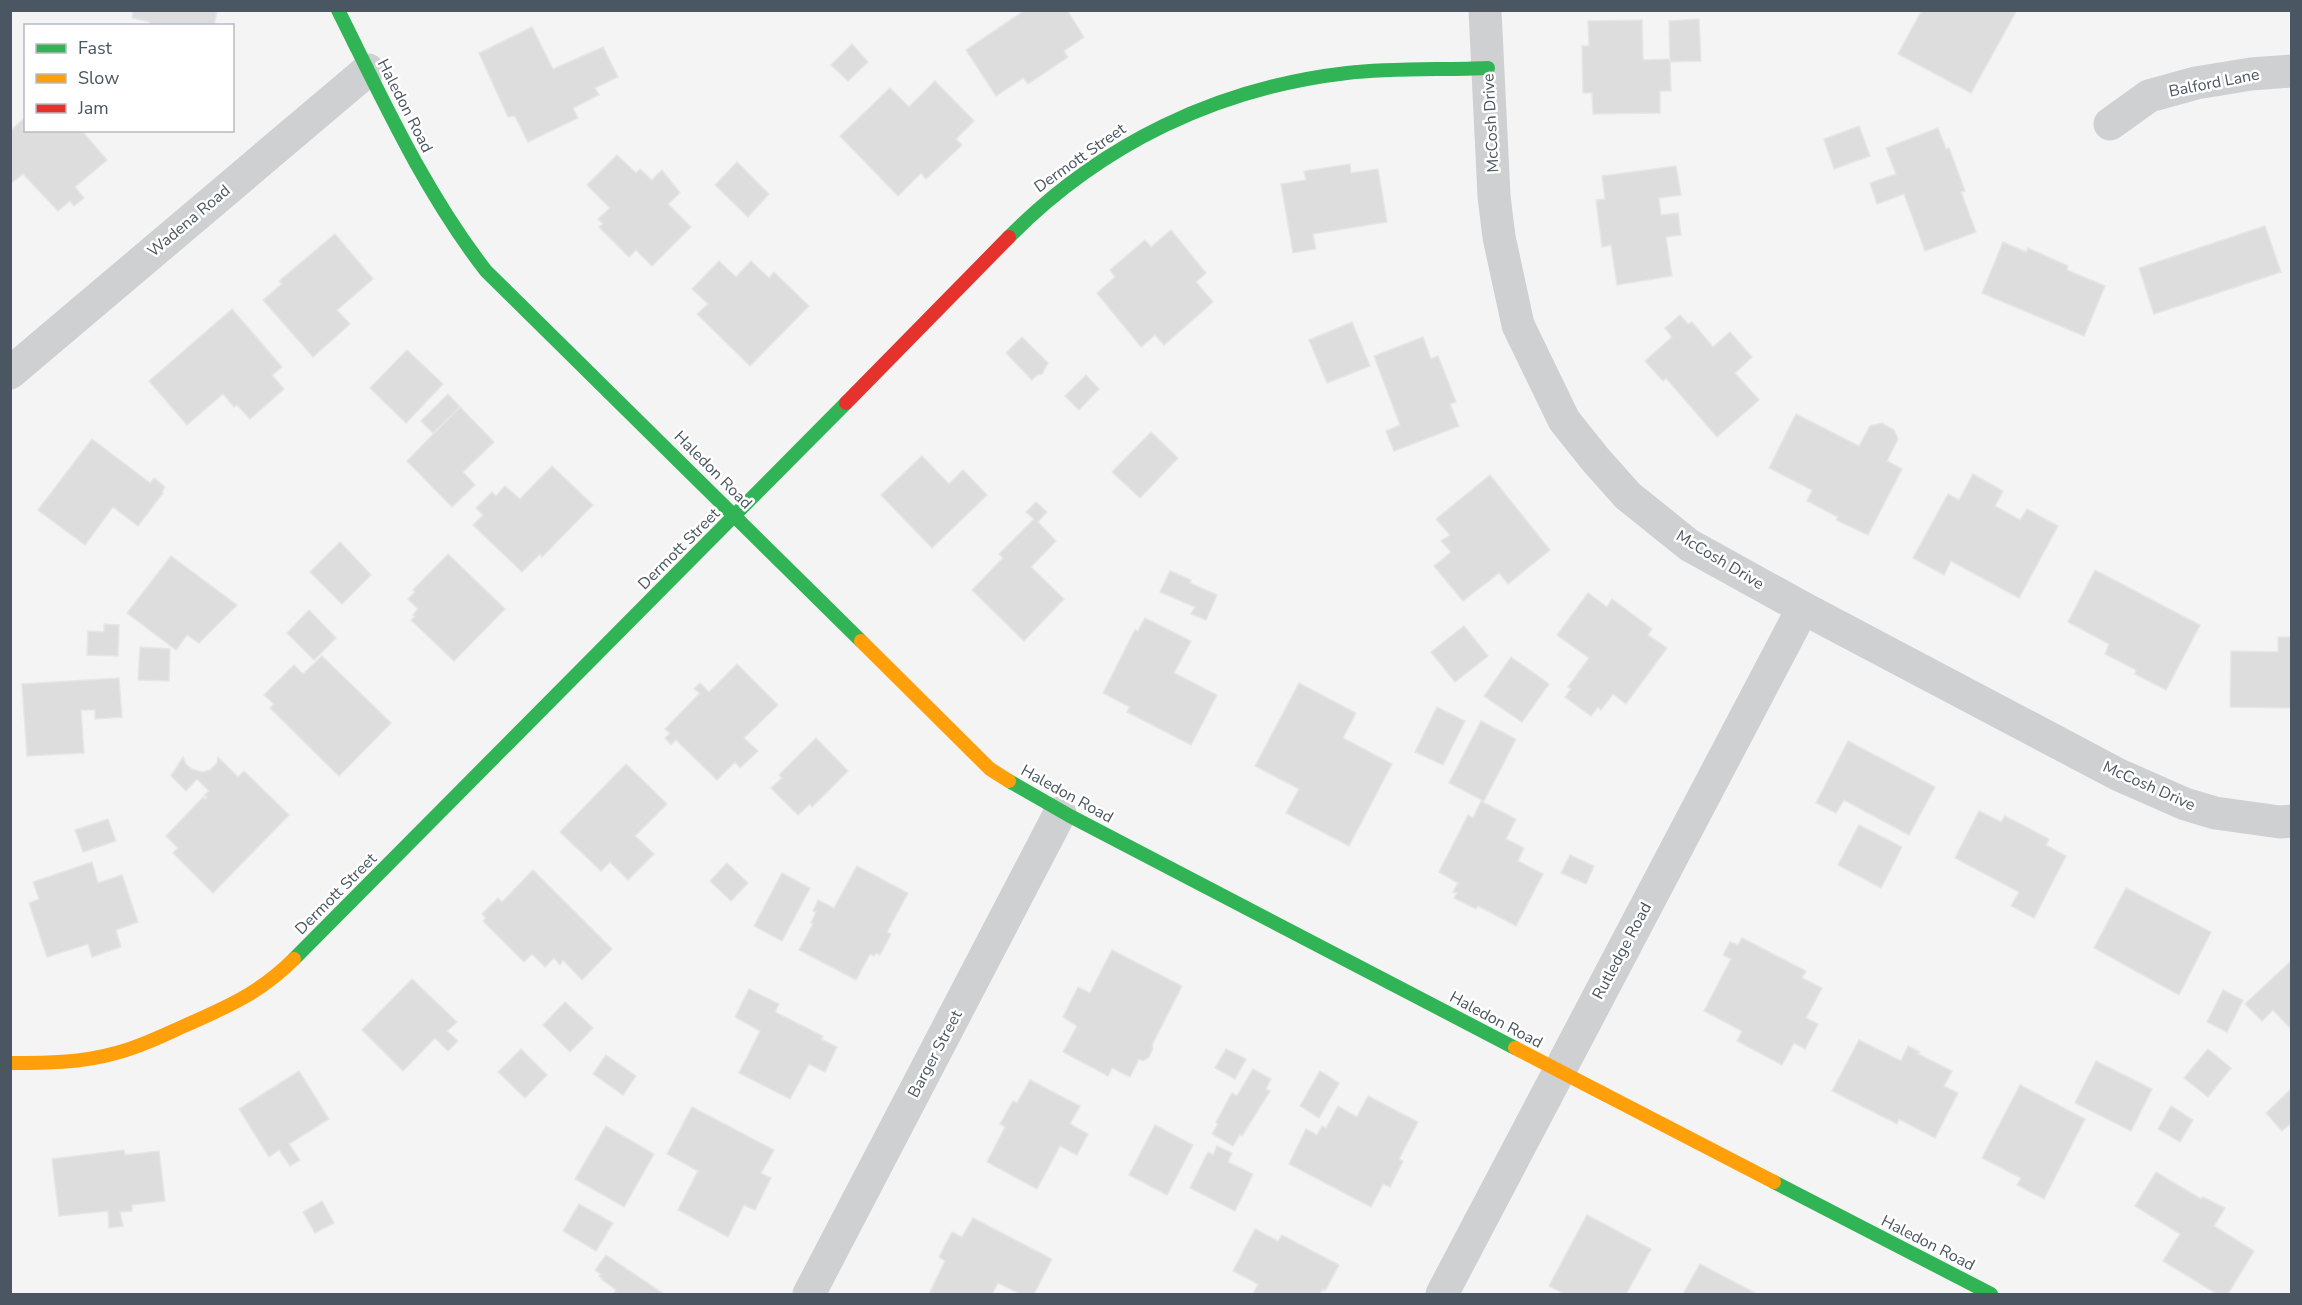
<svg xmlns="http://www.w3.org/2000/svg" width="2302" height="1305" font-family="'Nunito Sans',sans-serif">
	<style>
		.building { fill: #ddddde; stroke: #e5e6e7; stroke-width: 1.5 }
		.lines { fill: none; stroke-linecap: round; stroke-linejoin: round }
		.street { stroke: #ced0d2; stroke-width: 33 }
		.fast { stroke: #30b455; stroke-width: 14 }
		.slow { stroke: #ff9f0a; stroke-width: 14 }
		.jam { stroke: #e5322d; stroke-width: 14 }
		.labels { text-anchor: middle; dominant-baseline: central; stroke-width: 5; stroke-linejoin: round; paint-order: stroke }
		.street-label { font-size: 16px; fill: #4a5661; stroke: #fff }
	</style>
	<rect width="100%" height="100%" fill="#f4f4f4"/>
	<g class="building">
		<polygon points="133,10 214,10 217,11 214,26 149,26 150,22 132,18"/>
		<polygon points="1025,10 1067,10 1084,37 1064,51 1068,57 1028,84 1023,78 996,96 966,50"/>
		<polygon points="1922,10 2017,10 1971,93 1898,54"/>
		<polygon points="1699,19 1701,61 1670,62 1669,21"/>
		<polygon points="1642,20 1643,60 1670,59 1671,91 1660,91 1660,113 1593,114 1592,93 1583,93 1582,46 1589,46 1588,21"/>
		<polygon points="532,27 553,69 603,47 618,77 595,88 599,95 573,108 578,118 528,142 515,116 508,117 479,53"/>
		<polygon points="852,44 868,62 848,81 831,65"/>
		<polygon points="935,81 974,121 956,139 962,145 926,179 921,173 898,196 840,136 890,88 909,107"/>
		<polygon points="26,117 26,130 81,130 107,160 75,187 84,198 74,206 70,201 58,211 23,174 10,184 10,127 12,129"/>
		<polygon points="1859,126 1870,156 1834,169 1824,139"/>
		<polygon points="1938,128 1946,149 1949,148 1965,191 1961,192 1976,232 1925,251 1904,194 1877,204 1870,183 1896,174 1886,148"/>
		<polygon points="617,155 636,173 640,169 652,180 662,170 680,193 668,204 691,227 652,266 636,250 629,257 599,227 603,224 598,219 610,208 587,185"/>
		<polygon points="737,162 769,194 748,217 715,185"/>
		<polygon points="1350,164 1351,173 1378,169 1387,222 1313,234 1316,249 1293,253 1281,184 1306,180 1304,171"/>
		<polygon points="1676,166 1681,195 1659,198 1661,215 1678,213 1681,235 1666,237 1672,276 1617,285 1611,245 1602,247 1596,200 1605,199 1602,176"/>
		<polygon points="2265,226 2281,272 2154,314 2139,268"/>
		<polygon points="1171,230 1206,273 1196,282 1213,302 1164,345 1155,335 1141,347 1097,293 1115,277 1110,270 1145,240 1151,247"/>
		<polygon points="335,234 373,279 337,310 350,324 313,357 263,300 282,284 279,281"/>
		<polygon points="2003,242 2026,252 2028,248 2068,266 2067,270 2105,286 2084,336 1982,293"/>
		<polygon points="719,261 736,277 751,261 769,278 774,272 809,306 750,366 697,314 708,304 692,289"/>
		<polygon points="232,309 282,367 272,375 284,389 250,419 237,405 234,407 223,394 187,425 149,381"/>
		<polygon points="1680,315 1688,324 1692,322 1713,347 1730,332 1752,357 1735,373 1759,400 1717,437 1666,378 1663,381 1645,361 1672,337 1665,328"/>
		<polygon points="1352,322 1370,366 1327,383 1309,340"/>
		<polygon points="1022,337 1048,363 1042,374 1037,375 1032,380 1006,353"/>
		<polygon points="1423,337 1431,359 1438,356 1456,402 1450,404 1459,426 1394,451 1386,431 1400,425 1374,356"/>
		<polygon points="407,350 443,384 406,423 370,388"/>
		<polygon points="1086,375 1099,389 1079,410 1065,396"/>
		<polygon points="448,394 460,407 433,433 421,421"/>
		<polygon points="460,407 494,442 463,472 475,485 452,507 407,461"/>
		<polygon points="1796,414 1859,446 1870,426 1882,423 1894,430 1898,439 1887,461 1902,469 1868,535 1836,520 1838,517 1807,501 1812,490 1769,468"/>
		<polygon points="1151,432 1178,458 1140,498 1112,472"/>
		<polygon points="92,439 150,483 154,478 165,487 162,492 163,493 138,526 113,507 85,545 38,510"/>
		<polygon points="922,456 949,484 963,470 987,495 932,548 881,495"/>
		<polygon points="552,466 593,505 542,557 540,554 522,572 473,525 483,515 476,508 492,492 496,496 505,486 520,499"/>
		<polygon points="1973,474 2003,491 1995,506 2020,520 2027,509 2058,526 2019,598 1951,561 1944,575 1913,558 1948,494 1959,500"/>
		<polygon points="1490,475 1550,550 1508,584 1499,573 1463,601 1434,566 1451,552 1441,541 1450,535 1436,519"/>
		<polygon points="1036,502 1047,512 1038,522 1056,541 1031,567 1064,599 1024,641 972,590 1003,558 999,554 1034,519 1026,512"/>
		<polygon points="340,542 371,575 342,604 310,572"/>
		<polygon points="448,554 505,609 454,661 411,620 415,617 413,615 418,609 408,599 415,592 413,590"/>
		<polygon points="171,556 237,605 199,643 187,635 176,650 127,613"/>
		<polygon points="2095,570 2200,625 2166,690 2135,674 2136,670 2105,654 2109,644 2068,622"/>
		<polygon points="1170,571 1191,580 1190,583 1217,595 1206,620 1191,614 1195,607 1160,592"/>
		<polygon points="1588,593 1607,607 1612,599 1652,629 1648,635 1667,648 1626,704 1613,694 1601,710 1598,707 1591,716 1565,697 1571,689 1568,687 1589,658 1557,635"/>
		<polygon points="309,610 336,638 314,660 287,633"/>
		<polygon points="1145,618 1191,641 1174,673 1217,695 1191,745 1127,712 1130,707 1103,693 1135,630 1138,631"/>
		<polygon points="104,624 119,625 118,656 87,655 88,631 104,632"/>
		<polygon points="1464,626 1488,656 1455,682 1431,652"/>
		<polygon points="2278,637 2292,637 2292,708 2230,707 2231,651 2278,652"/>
		<polygon points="140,647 170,649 169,681 138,680"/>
		<polygon points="322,656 391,723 339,776 270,708 274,704 264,695 294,665 303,674"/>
		<polygon points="1511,657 1549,684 1522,722 1484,696"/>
		<polygon points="737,664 778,705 744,738 758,751 740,768 735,762 717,780 676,740 671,745 665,738 670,733 665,729 700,693 694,689 700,683 709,692"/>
		<polygon points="119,678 122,717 95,719 95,710 81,710 84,753 27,756 22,684"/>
		<polygon points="1299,683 1356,713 1343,738 1392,764 1349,846 1286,813 1299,789 1255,766"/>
		<polygon points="1437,707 1465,721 1443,765 1415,752"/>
		<polygon points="1481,721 1516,739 1484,801 1449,783"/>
		<polygon points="816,738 848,771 812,807 810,804 798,815 771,788 782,778 779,775"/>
		<polygon points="1848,741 1935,787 1909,835 1844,800 1836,813 1816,803"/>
		<polygon points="183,757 186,764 192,769 202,772 210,770 217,763 218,757 238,777 244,771 289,815 213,893 173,853 178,848 166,836 203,797 205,799 207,797 204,795 209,791 197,779 186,791 171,776"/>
		<polygon points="626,764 667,804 635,836 654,854 628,880 610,862 601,871 560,832"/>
		<polygon points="1481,801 1516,819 1506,839 1524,848 1518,861 1543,874 1516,926 1478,906 1476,909 1454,898 1457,893 1453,892 1458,883 1439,872 1468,815 1473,818"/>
		<polygon points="1979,811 2001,822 2005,816 2049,839 2046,845 2066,856 2034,918 2011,906 2019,892 1955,858"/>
		<polygon points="108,819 116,841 83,852 75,830"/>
		<polygon points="1859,825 1902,847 1881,888 1838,865"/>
		<polygon points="1570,855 1594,866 1586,884 1561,873"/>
		<polygon points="92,862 98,883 122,875 138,922 116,930 121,947 92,957 88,944 47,957 29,903 39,899 33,882"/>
		<polygon points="727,863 748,883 731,901 710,881"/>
		<polygon points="857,866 908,893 887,932 891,934 880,955 876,953 874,956 870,954 856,980 799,950 813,924 811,923 816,912 813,911 818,900 834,908"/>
		<polygon points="533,870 612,949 582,980 563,960 560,965 554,958 545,967 532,954 524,962 483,921 486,918 482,914 498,898 502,902"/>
		<polygon points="782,873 810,888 782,941 754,926"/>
		<polygon points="2126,888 2211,932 2179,995 2094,948"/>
		<polygon points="1742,938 1806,971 1802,978 1822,988 1806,1018 1818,1024 1805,1049 1794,1043 1782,1065 1737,1041 1742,1031 1704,1011 1731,959 1723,955 1730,942 1738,945"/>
		<polygon points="1112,950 1182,986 1152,1045 1153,1048 1149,1057 1143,1061 1139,1059 1130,1077 1112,1068 1108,1076 1063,1052 1077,1026 1063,1017 1078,987 1090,993"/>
		<polygon points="2292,960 2292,1030 2273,1010 2262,1021 2245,1004"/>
		<polygon points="412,979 457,1022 447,1031 458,1041 448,1051 435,1038 403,1071 362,1030"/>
		<polygon points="749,989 779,1004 775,1012 823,1036 821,1039 837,1047 825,1072 809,1064 790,1099 739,1073 760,1031 735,1017"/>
		<polygon points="2223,990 2243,1000 2227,1032 2207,1022"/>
		<polygon points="565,1002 593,1028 570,1052 543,1025"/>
		<polygon points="1859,1040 1901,1061 1908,1046 1920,1052 1918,1054 1952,1071 1944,1086 1958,1093 1935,1138 1899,1119 1897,1124 1832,1091"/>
		<polygon points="521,1049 547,1075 525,1098 498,1072"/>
		<polygon points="1226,1049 1246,1059 1235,1079 1215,1068"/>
		<polygon points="2208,1049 2231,1068 2208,1097 2184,1078"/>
		<polygon points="606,1055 636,1076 623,1095 593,1074"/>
		<polygon points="2096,1061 2152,1089 2131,1131 2075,1103"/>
		<polygon points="1253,1069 1271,1079 1266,1089 1270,1091 1242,1136 1240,1134 1233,1146 1212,1134 1218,1124 1216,1122 1232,1093 1237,1096"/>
		<polygon points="299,1071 329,1119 289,1144 300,1160 290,1166 279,1150 269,1157 239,1109"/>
		<polygon points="1320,1071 1339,1083 1319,1118 1300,1106"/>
		<polygon points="1030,1080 1080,1106 1070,1124 1088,1134 1077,1155 1060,1146 1037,1189 987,1162 1005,1127 1000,1124 1013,1101 1017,1103"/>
		<polygon points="2020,1085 2085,1119 2044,1199 2017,1185 2021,1178 1982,1158"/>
		<polygon points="2292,1088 2292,1122 2282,1131 2266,1113"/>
		<polygon points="1368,1096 1418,1122 1399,1159 1403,1161 1390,1187 1383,1184 1371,1207 1289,1164 1306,1129 1317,1135 1322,1126 1326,1128 1338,1106 1357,1117"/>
		<polygon points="2171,1106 2193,1120 2180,1142 2158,1129"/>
		<polygon points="692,1107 774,1150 761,1173 771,1178 755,1210 744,1205 728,1237 678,1210 698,1171 667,1154"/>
		<polygon points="1155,1125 1193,1145 1167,1195 1129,1175"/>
		<polygon points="606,1126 654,1154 624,1207 575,1179"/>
		<polygon points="1217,1146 1232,1153 1228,1162 1253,1174 1235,1211 1190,1188 1208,1152 1213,1155"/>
		<polygon points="124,1150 125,1155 159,1151 165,1201 132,1205 132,1211 120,1212 123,1226 109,1228 108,1211 59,1216 52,1159"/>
		<polygon points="2156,1172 2201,1199 2203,1197 2225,1208 2214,1226 2254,1251 2228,1294 2217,1294 2163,1261 2180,1234 2135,1206"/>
		<polygon points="322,1201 334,1223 315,1233 303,1212"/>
		<polygon points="579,1204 613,1223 596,1251 563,1231"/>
		<polygon points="1587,1215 1651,1249 1626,1294 1564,1294 1549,1286"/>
		<polygon points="973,1218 1052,1259 1034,1294 1020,1294 998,1283 992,1294 929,1294 945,1261 939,1257 952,1232 962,1237"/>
		<polygon points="1255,1229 1278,1241 1282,1235 1339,1265 1325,1291 1323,1289 1320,1294 1253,1294 1258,1284 1233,1271"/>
		<polygon points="606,1255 664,1294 613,1294 616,1290 601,1279 602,1278 599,1276 601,1274 595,1270"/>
		<polygon points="1700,1264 1757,1294 1683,1294"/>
	</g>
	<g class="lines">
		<g class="street">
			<polyline points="1485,10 1494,196 1499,237 1518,325 1564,420 1595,459 1628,496 1689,545 1803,608 2119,775 2185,804 2215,813 2280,822 2292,821"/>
			<polyline points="2110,124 2149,96 2196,83 2251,74 2292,71"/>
			<polyline points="10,373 368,70"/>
			<polyline points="809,1294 1060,813"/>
			<polyline points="1442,1294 1803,608"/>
		</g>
		<g class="fast">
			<path d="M338,10C383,100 424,191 486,271L861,641"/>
			<path d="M1009,237C1101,144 1217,88 1347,73C1393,68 1441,70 1488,68"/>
			<polyline points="1009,781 1070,816 1515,1048"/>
			<polyline points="294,959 846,403"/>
			<polyline points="1774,1182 1991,1294"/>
		</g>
		<g class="slow">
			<polyline points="861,641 990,769 1009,781"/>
			<polyline points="1515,1048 1774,1182"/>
			<path d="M10,1063C45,1063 81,1063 116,1053C140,1047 162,1036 184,1026C227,1007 260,993 294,959"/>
		</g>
		<polyline class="jam" points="846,403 1009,237"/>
	</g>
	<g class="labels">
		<g class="street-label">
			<text transform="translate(2214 83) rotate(-11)">Balford Lane</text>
			<text transform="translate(405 106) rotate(63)">Haledon Road</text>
			<text transform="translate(1491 123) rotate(-93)">McCosh Drive</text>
			<text transform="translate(1080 158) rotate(-35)">Dermott Street</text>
			<text transform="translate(189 221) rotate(-40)">Wadena Road</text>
			<text transform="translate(713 470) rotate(45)">Haledon Road</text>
			<text transform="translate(679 549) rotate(-45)">Dermott Street</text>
			<text transform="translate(1720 560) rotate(31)">McCosh Drive</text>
			<text transform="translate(2149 786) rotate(24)">McCosh Drive</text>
			<text transform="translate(1067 794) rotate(29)">Haledon Road</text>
			<text transform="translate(336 894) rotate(-45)">Dermott Street</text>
			<text transform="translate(1622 951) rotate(-62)">Rutledge Road</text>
			<text transform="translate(1496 1020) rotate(28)">Haledon Road</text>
			<text transform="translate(935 1054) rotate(-62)">Barger Street</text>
			<text transform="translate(1928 1243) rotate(27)">Haledon Road</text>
		</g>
	</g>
	<rect width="2302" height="1305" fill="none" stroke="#4a5661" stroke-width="24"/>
	<rect x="24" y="24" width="210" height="108" fill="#ffffff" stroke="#b7bbc0" stroke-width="1.5"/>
	<rect x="36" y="44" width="30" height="9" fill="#30b455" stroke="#b7bbc0" stroke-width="1.5"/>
	<text x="78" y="54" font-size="18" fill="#4a5661">Fast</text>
	<rect x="36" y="74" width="30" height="9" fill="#ff9f0a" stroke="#b7bbc0" stroke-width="1.5"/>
	<text x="78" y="84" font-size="18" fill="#4a5661">Slow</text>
	<rect x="36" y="104" width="30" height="9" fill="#e5322d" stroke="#b7bbc0" stroke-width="1.5"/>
	<text x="78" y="114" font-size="18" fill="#4a5661">Jam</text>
</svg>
